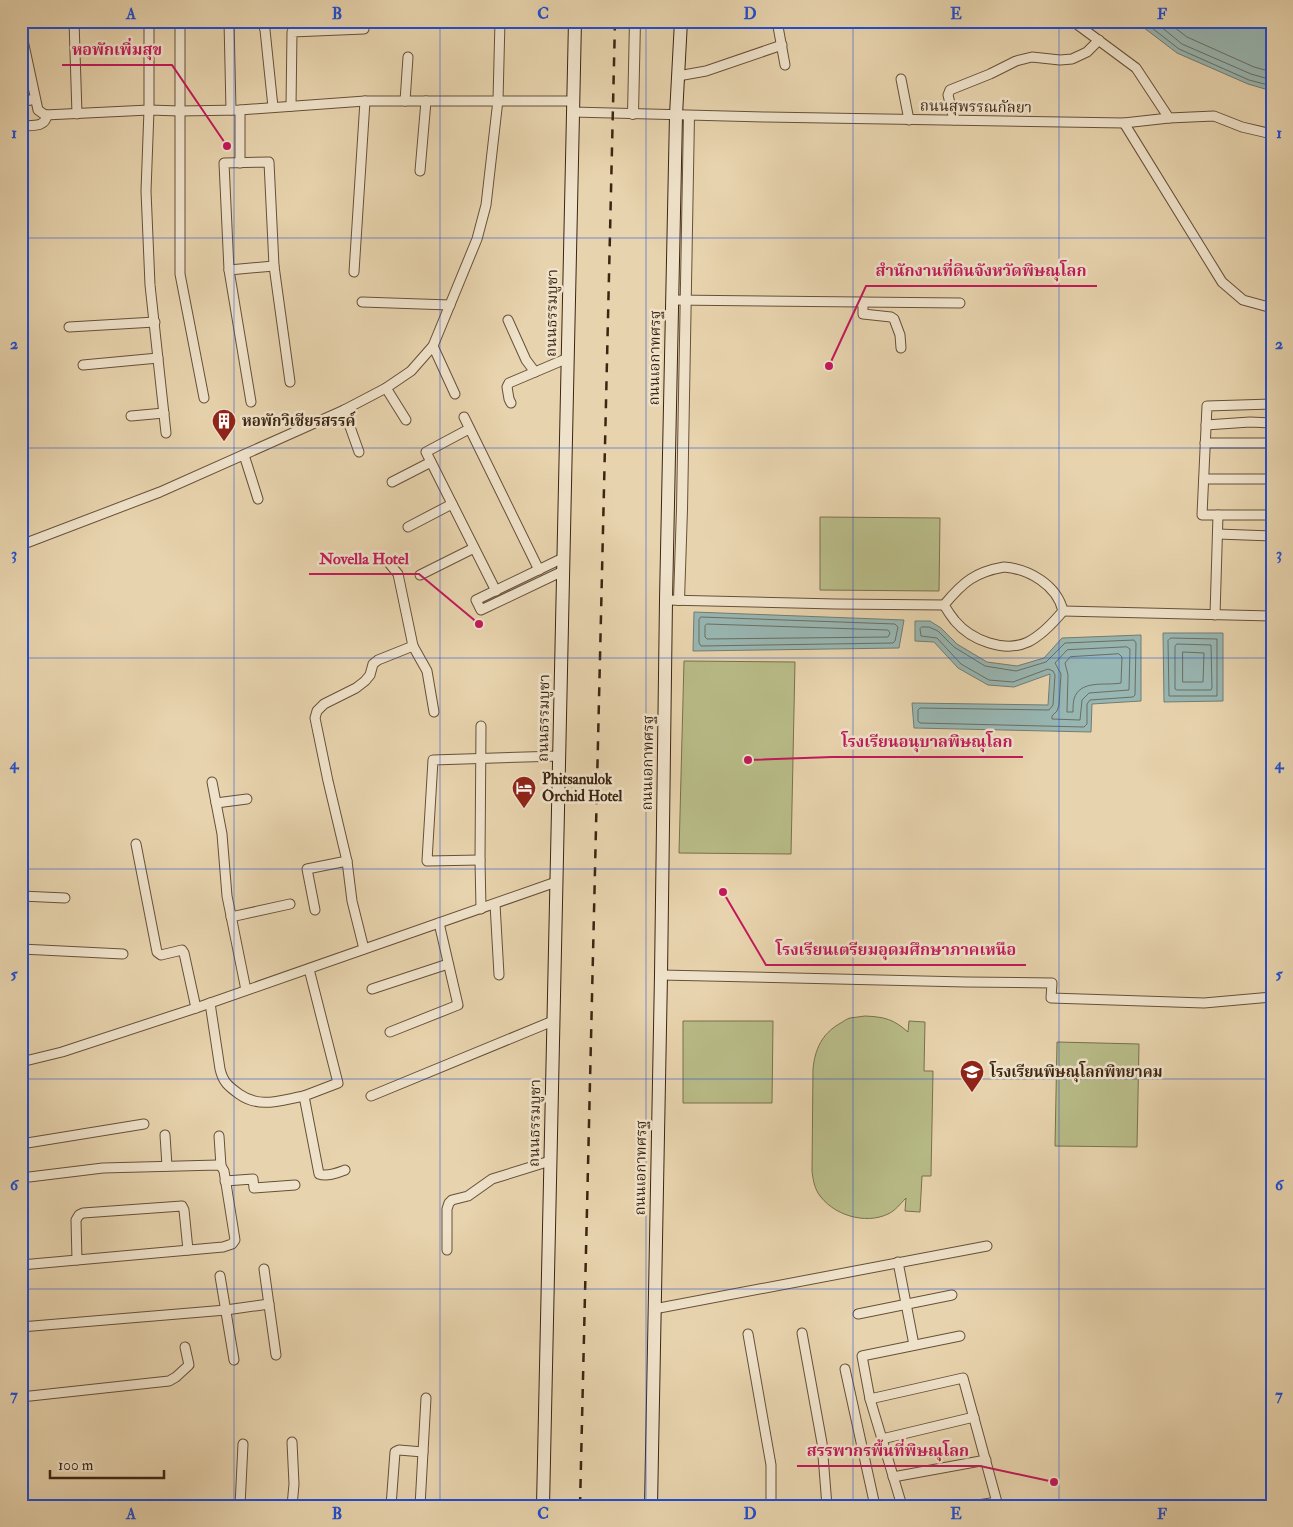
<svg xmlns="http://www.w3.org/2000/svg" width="1293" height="1527" font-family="'IM FELL Double Pica','Noto Serif Thai',serif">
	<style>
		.green { fill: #b8bc88; stroke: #7a704c }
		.water { fill: #98b6b2; stroke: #737c72 }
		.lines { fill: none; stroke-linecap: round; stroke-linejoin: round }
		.shore { stroke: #6a6e62; stroke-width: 1 }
		.minor-casing { stroke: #675038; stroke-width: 11 }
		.tertiary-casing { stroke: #675038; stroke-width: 12 }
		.secondary-casing { stroke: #3c2511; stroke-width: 14 }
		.minor { stroke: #efe2ca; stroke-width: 9 }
		.tertiary { stroke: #efe2ca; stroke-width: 10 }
		.secondary { stroke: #efe2ca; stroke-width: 12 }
		.rail { stroke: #3c2511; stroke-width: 2.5; stroke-dasharray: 9 9; stroke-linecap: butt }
		.grid { fill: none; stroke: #1d4ed8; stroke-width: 1; stroke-opacity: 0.55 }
		.labels { text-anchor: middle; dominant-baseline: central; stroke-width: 5; stroke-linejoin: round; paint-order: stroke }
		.street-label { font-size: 15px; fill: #3c2511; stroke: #efe2ca }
		.poi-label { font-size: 15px; font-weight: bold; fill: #3c2511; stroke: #efe2ca; text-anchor: start }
		.leader { fill: none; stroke: #c2185b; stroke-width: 2 }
		.callout-dot { fill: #c2185b; stroke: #efe2ca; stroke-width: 2 }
		.callout-label { font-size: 16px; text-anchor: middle; font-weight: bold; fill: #c2185b; stroke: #efe2ca; stroke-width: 5; stroke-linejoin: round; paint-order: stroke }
		.neatline { fill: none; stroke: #1d4ed8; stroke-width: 2 }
		.grid-label { font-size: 16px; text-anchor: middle; font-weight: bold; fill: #1d4ed8 }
	</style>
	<rect width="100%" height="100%" fill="#e7d3ad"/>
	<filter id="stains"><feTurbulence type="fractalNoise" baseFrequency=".004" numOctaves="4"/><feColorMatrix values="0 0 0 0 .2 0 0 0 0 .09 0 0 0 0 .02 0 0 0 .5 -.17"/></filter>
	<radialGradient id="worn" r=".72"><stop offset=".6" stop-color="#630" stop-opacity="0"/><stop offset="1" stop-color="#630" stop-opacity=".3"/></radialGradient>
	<g class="green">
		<polygon points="820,517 940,518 939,591 820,590"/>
		<polygon points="684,661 795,662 791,854 679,853"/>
		<path d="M865,1016C885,1017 893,1019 908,1032L909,1021L925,1022L924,1071H933L931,1176H922L920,1212L905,1211L906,1198C900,1204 895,1211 888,1214C865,1225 832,1215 818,1193C814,1186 813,1179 812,1171L813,1069C815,1049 822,1034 839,1024C843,1022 846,1019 850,1018C855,1017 860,1017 865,1016Z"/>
		<polygon points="683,1021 773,1021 772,1103 683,1103"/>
		<polygon points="1057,1042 1139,1044 1137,1147 1055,1146"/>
	</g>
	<g class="water">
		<polygon points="1135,21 1272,21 1272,91 1248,84 1177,53"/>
		<polygon points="694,612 904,620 899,648 693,651"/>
		<polygon points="915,621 930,621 941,628 957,644 987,662 1017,666 1044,658 1062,638 1141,635 1141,701 1092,704 1091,732 914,728 912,703 1048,705 1050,674 1014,687 988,685 958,668 934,642 915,641"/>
		<polygon points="1163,633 1223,633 1223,701 1164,702"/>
	</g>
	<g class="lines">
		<g class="shore">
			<polyline points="1143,21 1179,49 1249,80 1272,86"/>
			<polyline points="1154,21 1182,44 1251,74 1272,80"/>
			<polyline points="1166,21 1187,37 1254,67 1272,72"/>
			<polygon points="701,617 895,624 898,627 895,641 893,643 701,646 699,643 699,620"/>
			<polygon points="707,624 888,630 890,633 888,637 707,639 705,637 705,626"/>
			<polygon points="922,627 929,627 938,631 954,647 985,666 1016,671 1046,662 1065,643 1134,640 1136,643 1135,695 1133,697 1090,700 1087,704 1087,724 1084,727 920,723 918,721 918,710 920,708 1049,710 1053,705 1055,675 1053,671 1048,669 1013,682 989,680 961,664 937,638 921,636 920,629"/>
			<polygon points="1171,638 1217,639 1217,696 1169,696 1168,641"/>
			<polygon points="1177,644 1211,645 1212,688 1211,690 1177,690 1175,689 1175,647"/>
			<polygon points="1127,647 1130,649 1129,690 1089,693 1082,700 1080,720 1052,719 1052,716 1057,711 1059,705 1061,674 1055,663 1067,650"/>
			<polygon points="1183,652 1204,653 1203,682 1183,682"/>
			<path d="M1119,654L1122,657L1121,683C1106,686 1080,679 1074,699C1073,703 1073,708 1073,712H1067L1068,675L1065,663L1070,657Z"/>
		</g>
		<defs>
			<g id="minor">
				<polyline points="74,21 77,114"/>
				<polyline points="149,21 149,110 146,191 150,285 166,433"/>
				<polyline points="229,21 231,110"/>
				<polyline points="262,21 265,30 273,107"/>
				<polyline points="777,21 785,65"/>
				<polyline points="1075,21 1078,25 1136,68 1169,118"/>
				<polyline points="180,22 180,274 204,398"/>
				<polyline points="21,31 38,110 45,115 149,110 180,111 240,110 365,101 573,101"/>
				<polyline points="678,76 706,71 782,45"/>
				<polyline points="901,79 909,120"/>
				<polyline points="405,101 408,57"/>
				<polyline points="21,102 35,99"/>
				<polyline points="291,106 292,32 364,29"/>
				<polyline points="573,112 766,117 1124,123 1169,118 1214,116 1242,127 1272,134"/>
				<polyline points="954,120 948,95 950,90 990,74 1016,61 1032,57 1060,60 1072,59 1087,52 1099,40"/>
				<polyline points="1124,123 1222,282 1243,300 1272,308"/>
				<path d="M21,126C32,125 45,128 47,115"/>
				<polyline points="240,163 240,110"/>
				<polyline points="420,171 426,101"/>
				<polyline points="229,270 274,266"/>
				<polyline points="354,272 365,101"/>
				<polyline points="672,300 960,303"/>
				<polyline points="362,302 450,305"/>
				<polyline points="863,302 863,314 891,317 894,319 900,335 901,348"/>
				<polyline points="508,320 526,360 535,372"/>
				<polyline points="69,327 155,322"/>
				<polyline points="433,346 455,394"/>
				<polyline points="83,365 158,358"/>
				<polyline points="386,388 406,420"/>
				<polyline points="251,402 229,270 224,163 269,162 274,266 290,382"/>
				<polyline points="511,403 509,399 507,387 509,383 568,358"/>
				<polyline points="1272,404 1207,406 1202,515 1272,515"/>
				<polyline points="344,410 359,452"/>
				<polyline points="131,416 164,413"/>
				<polyline points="464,417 539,570"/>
				<polyline points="1206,425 1250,422 1272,423"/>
				<polyline points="469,429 426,452 496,591"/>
				<polyline points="1205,443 1272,443"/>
				<polyline points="244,455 258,499"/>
				<polyline points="1204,479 1272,479"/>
				<polyline points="392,482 431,462"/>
				<polyline points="408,527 452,504"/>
				<polyline points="1218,534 1272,536"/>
				<polyline points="21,545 160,492 344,410 386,388 411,371 433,346 477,239 486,205 498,100 500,21"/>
				<path d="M1004,567C1029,569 1057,585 1063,611C1053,623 1042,635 1028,642C1004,653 971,640 955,621C951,616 947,610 944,605C963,582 975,572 1004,567Z"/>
				<polyline points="563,571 481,610 476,600 563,558"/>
				<polyline points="420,575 474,548"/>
				<polyline points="666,600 836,604 944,605"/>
				<polyline points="1063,611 1272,616"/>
				<polyline points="1215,615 1218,515"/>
				<polyline points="413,646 427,671 434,712"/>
				<polyline points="212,782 222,834 227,896 246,990"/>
				<polyline points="216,803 247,799"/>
				<polyline points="136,844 157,952 161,955 182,950 184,953 196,1008"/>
				<polyline points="480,860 427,861 433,760 559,756"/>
				<polyline points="21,896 65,898"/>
				<polyline points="495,904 499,975"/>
				<polyline points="481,909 480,860 481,726"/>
				<polyline points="315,910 307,869 347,861"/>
				<polyline points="231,917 290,904"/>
				<polyline points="21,949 123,954"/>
				<polyline points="364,949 352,901 347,861 328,781 315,718 317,711 324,704 356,688 365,681 370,675 373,664 378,660 413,646 398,574 389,563"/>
				<path d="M309,969L338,1083L304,1096L319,1174C327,1177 337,1173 345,1170"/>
				<polyline points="661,975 966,982 1052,983 1051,998 1204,1003 1272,997"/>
				<polyline points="372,989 448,964"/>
				<path d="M210,1003L220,1069C223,1082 228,1086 239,1094C260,1109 281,1100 304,1096"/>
				<polyline points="390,1032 458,1005 439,923"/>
				<polyline points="21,1062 62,1052 196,1008 556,882"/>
				<polyline points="371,1096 553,1021"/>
				<polyline points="165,1135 167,1166"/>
				<polyline points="219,1136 221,1166"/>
				<polyline points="21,1144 144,1124"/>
				<polyline points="21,1178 103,1168 218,1165 221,1166 224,1171 235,1240 232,1244 223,1247 21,1265"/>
				<polyline points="225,1181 253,1179 254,1188 295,1185"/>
				<polyline points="447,1250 447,1209 449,1203 452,1200 468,1196 492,1179 550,1161"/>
				<polyline points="77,1260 76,1220 79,1215 83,1213 182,1206 184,1210 188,1250"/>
				<polyline points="898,1262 914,1345"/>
				<polyline points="264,1269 276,1355"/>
				<polyline points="220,1276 234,1360"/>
				<polyline points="654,1309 987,1246"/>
				<polyline points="858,1314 952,1295"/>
				<polyline points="21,1327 226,1310 269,1304"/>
				<polyline points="802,1333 822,1443 827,1506"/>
				<polyline points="748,1334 771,1465 771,1506"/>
				<polyline points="845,1369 875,1506"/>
				<polyline points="21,1397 169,1381 176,1377 189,1365 185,1347"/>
				<polyline points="870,1399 862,1356 960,1336"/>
				<polyline points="882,1439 974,1417"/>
				<polyline points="292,1442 294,1484 292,1506"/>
				<polyline points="893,1477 986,1460"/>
				<polyline points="240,1506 243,1444"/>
				<polyline points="391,1506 395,1452 399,1450 423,1452"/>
				<polyline points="420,1506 426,1398"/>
				<polyline points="902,1506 870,1399 963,1378 998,1506"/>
				<polyline points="972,1506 997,1502"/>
			</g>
			<g id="tertiary">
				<polyline points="633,114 635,21"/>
				<polyline points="679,600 682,509 689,116"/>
			</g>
			<g id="secondary">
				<polyline points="543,1506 575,21"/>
				<polyline points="651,1506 661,975 666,600 676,115 681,21"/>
			</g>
		</defs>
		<use href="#minor" class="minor-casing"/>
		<use href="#tertiary" class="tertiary-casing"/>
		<use href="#secondary" class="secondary-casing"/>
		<use href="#minor" class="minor"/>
		<use href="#tertiary" class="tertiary"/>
		<use href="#secondary" class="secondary"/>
		<polyline class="rail" points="580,1506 615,21"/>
	</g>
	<path class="grid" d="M234,21V1506M440,21V1506M646,21V1506M853,21V1506M1059,21V1506M21,238H1272M21,448H1272M21,658H1272M21,869H1272M21,1079H1272M21,1289H1272"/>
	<defs>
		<symbol id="building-pin" viewBox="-11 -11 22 30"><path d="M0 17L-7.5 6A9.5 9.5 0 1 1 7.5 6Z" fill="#8f2418" stroke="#efe2ca"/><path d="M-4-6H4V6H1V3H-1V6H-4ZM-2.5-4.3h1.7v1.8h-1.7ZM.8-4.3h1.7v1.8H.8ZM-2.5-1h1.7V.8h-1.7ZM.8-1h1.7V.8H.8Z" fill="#fff"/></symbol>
		<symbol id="hotel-pin" viewBox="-11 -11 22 30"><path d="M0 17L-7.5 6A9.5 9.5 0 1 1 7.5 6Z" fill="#8f2418" stroke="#efe2ca"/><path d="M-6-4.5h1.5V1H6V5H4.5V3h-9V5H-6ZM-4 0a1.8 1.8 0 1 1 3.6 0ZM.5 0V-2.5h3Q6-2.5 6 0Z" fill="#fff"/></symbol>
		<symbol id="school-pin" viewBox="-11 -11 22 30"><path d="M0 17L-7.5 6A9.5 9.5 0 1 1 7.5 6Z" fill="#8f2418" stroke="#efe2ca"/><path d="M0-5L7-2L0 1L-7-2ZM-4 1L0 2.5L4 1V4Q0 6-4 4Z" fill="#fff"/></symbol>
	</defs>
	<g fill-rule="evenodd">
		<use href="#building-pin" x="210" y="407" width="28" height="38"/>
		<use href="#hotel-pin" x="510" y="774" width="28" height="38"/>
		<use href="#school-pin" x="958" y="1058" width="28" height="38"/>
	</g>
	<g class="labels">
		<g class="street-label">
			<text transform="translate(976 107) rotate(1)">ถนนสุพรรณกัลยา</text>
			<text transform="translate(552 313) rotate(-89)">ถนนธรรมบูชา</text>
			<text transform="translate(655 358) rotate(-89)">ถนนเอกาทศรฐ</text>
			<text transform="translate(544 718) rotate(-89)">ถนนธรรมบูชา</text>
			<text transform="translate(648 763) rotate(-89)">ถนนเอกาทศรฐ</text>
			<text transform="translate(535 1123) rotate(-89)">ถนนธรรมบูชา</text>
			<text transform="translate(641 1168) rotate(-89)">ถนนเอกาทศรฐ</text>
		</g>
		<g class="poi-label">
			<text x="242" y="421">หอพักวิเชียรสรรค์</text>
			<text x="542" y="779">Phitsanulok<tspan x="542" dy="17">Orchid Hotel</tspan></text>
			<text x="990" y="1072">โรงเรียนพิษณุโลกพิทยาคม</text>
		</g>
	</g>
	<path class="leader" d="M227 146L172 65H62M829 366L866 286H1097M479 624L419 574H309M748 760L832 757H1023M723 892L766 965H1026M1054 1482L980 1466H797"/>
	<g class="callout-dot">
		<circle cx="227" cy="146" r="5"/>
		<circle cx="829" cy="366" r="5"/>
		<circle cx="479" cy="624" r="5"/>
		<circle cx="748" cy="760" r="5"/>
		<circle cx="723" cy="892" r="5"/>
		<circle cx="1054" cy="1482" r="5"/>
	</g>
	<g class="callout-label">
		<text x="117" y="55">หอพักเพิ่มสุข</text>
		<text x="981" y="276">สำนักงานที่ดินจังหวัดพิษณุโลก</text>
		<text x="364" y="564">Novella Hotel</text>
		<text x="927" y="747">โรงเรียนอนุบาลพิษณุโลก</text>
		<text x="896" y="955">โรงเรียนเตรียมอุดมศึกษาภาคเหนือ</text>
		<text x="888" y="1456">สรรพากรพื้นที่พิษณุโลก</text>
	</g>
	<rect width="1293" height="1527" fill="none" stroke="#e7d3ad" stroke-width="55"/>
	<path d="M50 1470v8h114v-8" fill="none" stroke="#3c2511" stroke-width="2.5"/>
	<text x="58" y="1470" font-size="15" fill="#3c2511" stroke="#efe2ca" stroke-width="4" paint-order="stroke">100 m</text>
	<rect x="28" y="28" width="1238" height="1472" class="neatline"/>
	<g class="grid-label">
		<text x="131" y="19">A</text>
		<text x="337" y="19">B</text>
		<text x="543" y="19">C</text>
		<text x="750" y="19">D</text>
		<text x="956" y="19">E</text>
		<text x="1162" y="19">F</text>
		<text x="14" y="138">1</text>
		<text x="1279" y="138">1</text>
		<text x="14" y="349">2</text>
		<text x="1279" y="349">2</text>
		<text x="14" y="559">3</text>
		<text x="1279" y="559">3</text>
		<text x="14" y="769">4</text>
		<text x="1279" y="769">4</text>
		<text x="14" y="979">5</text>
		<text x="1279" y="979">5</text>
		<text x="14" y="1190">6</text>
		<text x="1279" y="1190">6</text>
		<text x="14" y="1400">7</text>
		<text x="1279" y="1400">7</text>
		<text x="131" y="1519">A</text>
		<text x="337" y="1519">B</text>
		<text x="543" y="1519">C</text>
		<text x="750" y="1519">D</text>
		<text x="956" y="1519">E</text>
		<text x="1162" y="1519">F</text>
	</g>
	<rect width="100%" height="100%" filter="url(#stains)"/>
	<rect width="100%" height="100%" fill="url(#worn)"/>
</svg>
